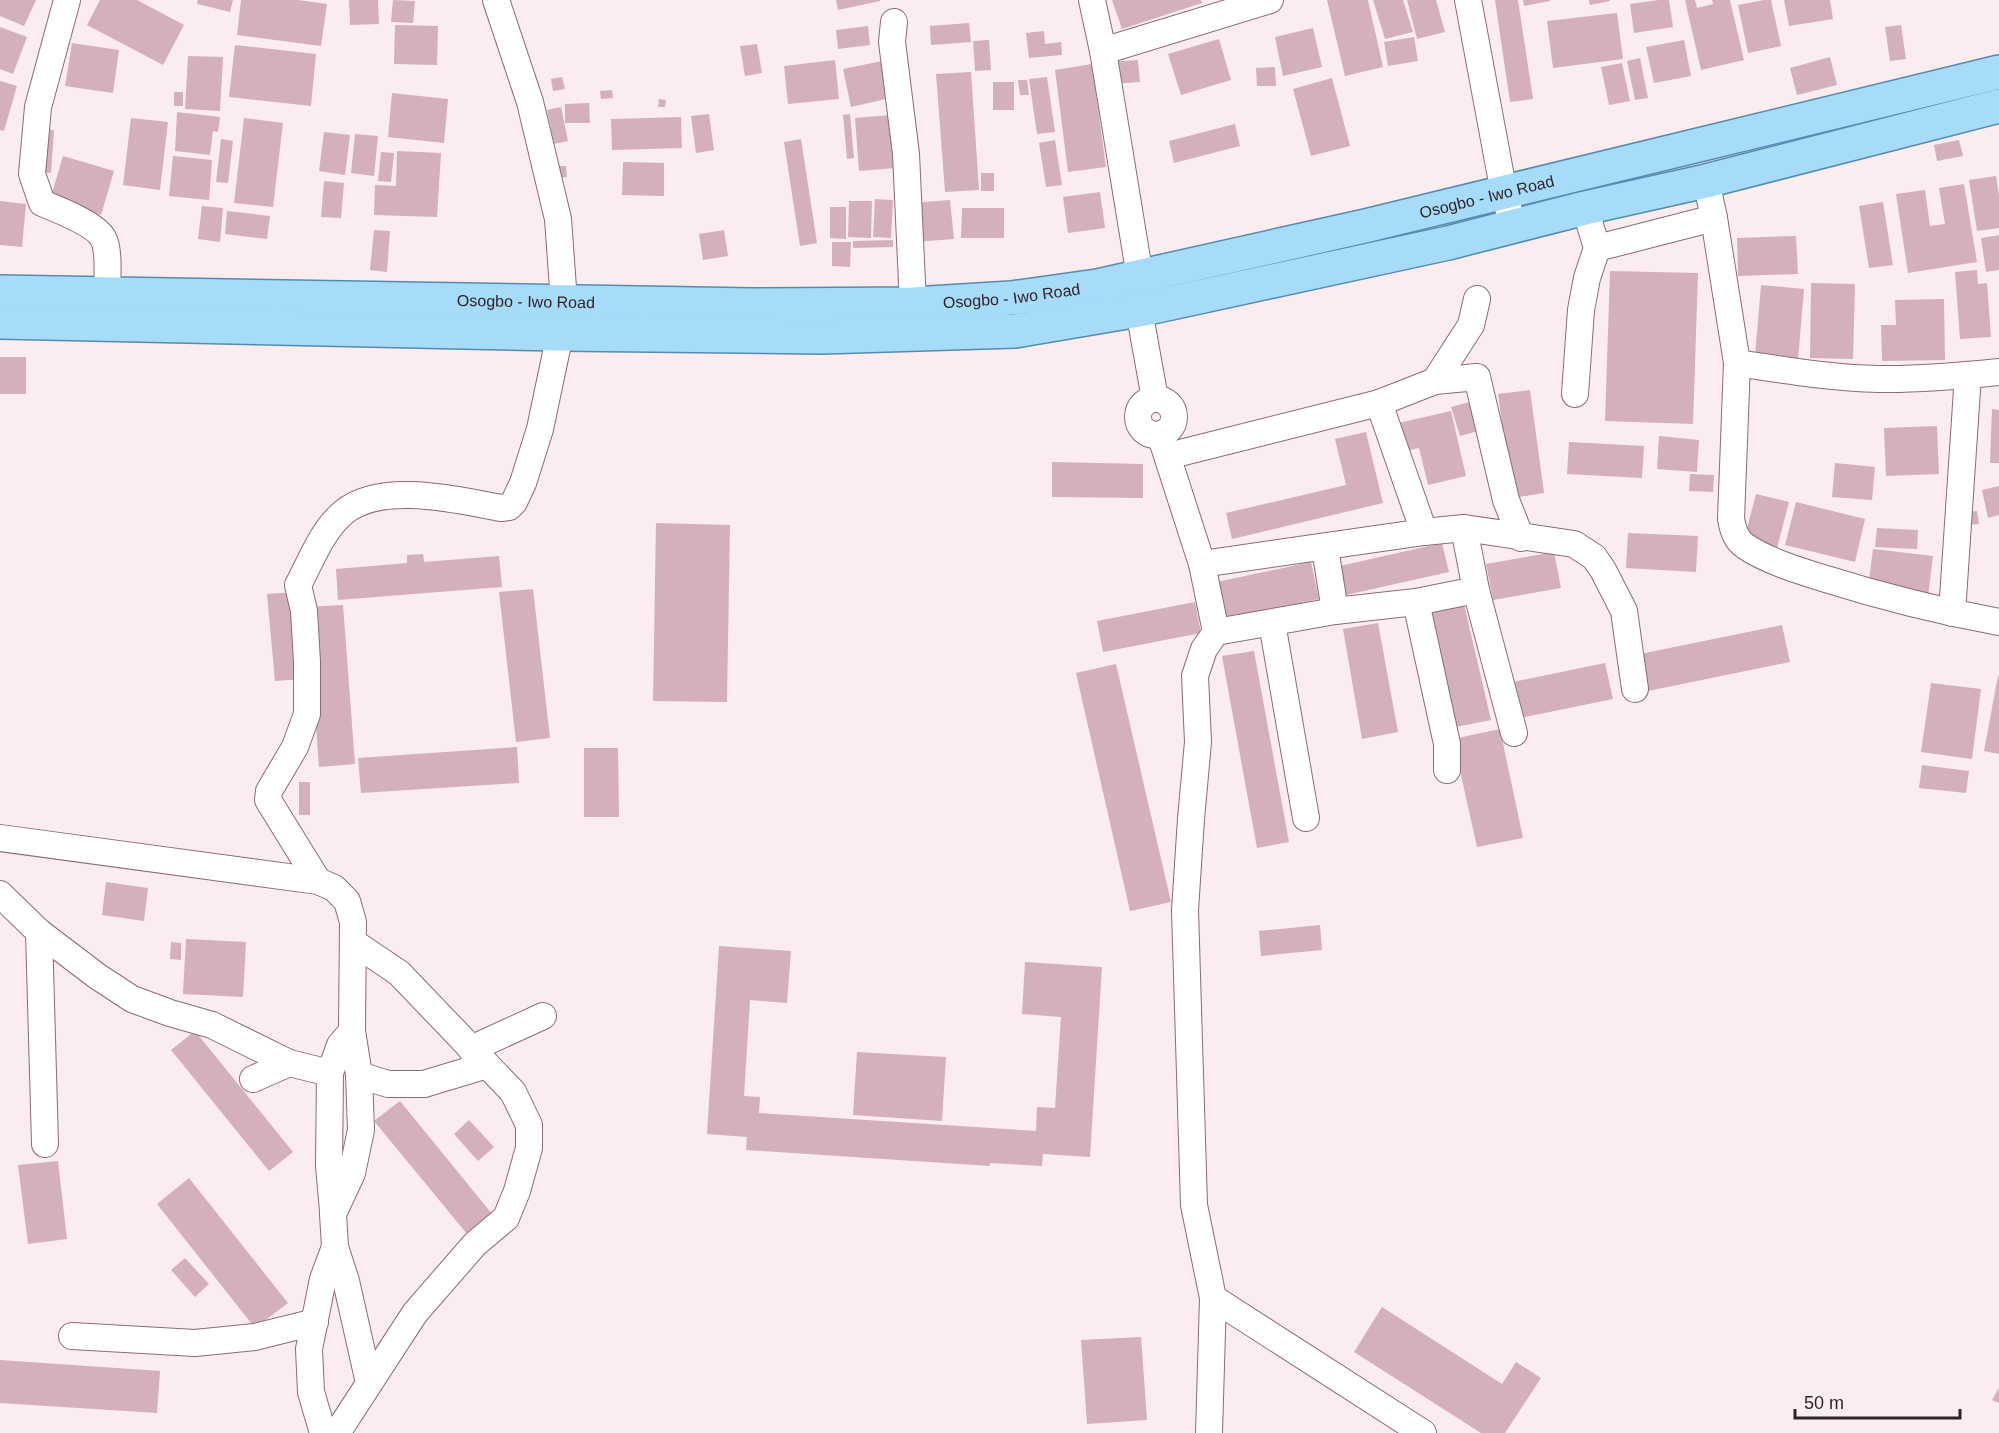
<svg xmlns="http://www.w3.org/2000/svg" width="1999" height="1433" font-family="Arial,sans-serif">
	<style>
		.building { fill: #d3b0ba }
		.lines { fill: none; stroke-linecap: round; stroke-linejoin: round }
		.minor-casing { stroke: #8b6b74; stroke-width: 28 }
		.major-casing { stroke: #568bae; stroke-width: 36 }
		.minor { stroke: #fff; stroke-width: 26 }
		.major { stroke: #a6dbfa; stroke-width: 33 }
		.labels { text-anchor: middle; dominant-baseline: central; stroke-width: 4.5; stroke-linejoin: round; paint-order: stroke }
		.street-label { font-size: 16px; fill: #302327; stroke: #fbecf0 }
	</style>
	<rect width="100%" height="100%" fill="#fbecf0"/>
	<g class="building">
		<polygon points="0,0 36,0 24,26 0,16"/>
		<polygon points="100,0 137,0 184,25 163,65 87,25"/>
		<polygon points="198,0 233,0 230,12 197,4"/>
		<polygon points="241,0 298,0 327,4 321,46 237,35"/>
		<polygon points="349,0 378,0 379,24 350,25"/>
		<polygon points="393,0 415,1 413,23 391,22"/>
		<polygon points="836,0 880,0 880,1 838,10"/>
		<polygon points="1112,0 1201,0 1202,3 1122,29"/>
		<polygon points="1327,0 1368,0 1383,67 1345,76"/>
		<polygon points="1373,0 1403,0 1413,32 1385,39"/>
		<polygon points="1407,0 1436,0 1445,32 1417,39"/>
		<polygon points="1495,0 1518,0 1533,99 1510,102"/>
		<polygon points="1523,0 1550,0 1550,1 1524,6"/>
		<polygon points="1589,0 1610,0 1610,1 1590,5"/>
		<polygon points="1659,0 1669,0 1673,27 1634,33 1630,4"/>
		<polygon points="1685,0 1695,0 1697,8 1713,4 1712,0 1730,0 1744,60 1701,70"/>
		<polygon points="1764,0 1771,0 1781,46 1748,53 1738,5"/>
		<polygon points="1784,0 1830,0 1833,19 1789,26"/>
		<polygon points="1617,13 1623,59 1553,68 1547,21"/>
		<polygon points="969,23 971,42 931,45 930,26"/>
		<polygon points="395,25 438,26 437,65 394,64"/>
		<polygon points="1901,25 1906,59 1890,61 1885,27"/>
		<polygon points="868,26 870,45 838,49 836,30"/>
		<polygon points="0,27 27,37 13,74 0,69"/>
		<polygon points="1313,28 1322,67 1283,76 1275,37"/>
		<polygon points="1044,31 1045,44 1061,42 1062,55 1029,58 1026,33"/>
		<polygon points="1414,37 1418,61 1388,66 1384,42"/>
		<polygon points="1219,39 1231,80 1181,95 1168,54"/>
		<polygon points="989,40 991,70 975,71 973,41"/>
		<polygon points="1684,40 1691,76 1654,83 1646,47"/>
		<polygon points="72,43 119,50 113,93 65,86"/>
		<polygon points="757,44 762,73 745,76 740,46"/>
		<polygon points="235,45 316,54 311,106 229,97"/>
		<polygon points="188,56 223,57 220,111 185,109"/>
		<polygon points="1830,57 1837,85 1797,95 1790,68"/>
		<polygon points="1640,58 1648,98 1635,100 1627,61"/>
		<polygon points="835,60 839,99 788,104 784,66"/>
		<polygon points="1138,60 1140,82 1111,84 1109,62"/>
		<polygon points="882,61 890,98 851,107 843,69"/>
		<polygon points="1622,63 1630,101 1609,105 1601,67"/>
		<polygon points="1092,64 1106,167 1068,172 1055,70"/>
		<polygon points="1275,67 1276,86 1257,86 1256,68"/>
		<polygon points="971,72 979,190 945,192 936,74"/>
		<polygon points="562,77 565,89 553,91 551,79"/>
		<polygon points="1047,77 1055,132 1037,134 1029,79"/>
		<polygon points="1332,78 1350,146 1311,156 1293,89"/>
		<polygon points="1018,80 1027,80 1029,95 1020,95"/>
		<polygon points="0,81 17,86 4,131 0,130"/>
		<rect x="993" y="82" width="21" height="28"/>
		<polygon points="612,90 613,98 601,99 600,91"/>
		<rect x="174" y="92" width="9" height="14"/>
		<polygon points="392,93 448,99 444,143 388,137"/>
		<polygon points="659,99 666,100 665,107 658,107"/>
		<polygon points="589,103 590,123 565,123 565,104"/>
		<polygon points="561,107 568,141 554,144 547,110"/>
		<polygon points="177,112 220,117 218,132 213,131 210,155 175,151"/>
		<polygon points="709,114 714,150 696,153 691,116"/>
		<polygon points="850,114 854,158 847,159 843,115"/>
		<polygon points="891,115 895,168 859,171 855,118"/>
		<polygon points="681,117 682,148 612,150 611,119"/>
		<polygon points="131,118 168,122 160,190 123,185"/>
		<polygon points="244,118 283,123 273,207 234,203"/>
		<polygon points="1235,124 1240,146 1174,163 1169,141"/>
		<polygon points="43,129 54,130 51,173 40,172"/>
		<polygon points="324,132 350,135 345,175 319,171"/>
		<polygon points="355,134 378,136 374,176 351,173"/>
		<polygon points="221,139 233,141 228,183 216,182"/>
		<polygon points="801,139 817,243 800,246 784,142"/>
		<polygon points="1055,140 1062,185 1046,187 1039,143"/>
		<polygon points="1959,140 1963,156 1937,161 1934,145"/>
		<polygon points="556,150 557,166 566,166 567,177 549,179 546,151"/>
		<polygon points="397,151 441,153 437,217 374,215 375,185 396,186"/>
		<polygon points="381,152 394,153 391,182 378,181"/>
		<polygon points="63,156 114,171 101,215 50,200"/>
		<polygon points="173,156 212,160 209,200 169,196"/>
		<polygon points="623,162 664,163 664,196 622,195"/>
		<rect x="981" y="173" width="13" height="18"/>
		<polygon points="1996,176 1999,196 1999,228 1977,231 1969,180"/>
		<polygon points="324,181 344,183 341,218 321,217"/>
		<polygon points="1964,184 1977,262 1908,273 1896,194 1925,190 1930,226 1945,224 1939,188"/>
		<polygon points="1100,192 1105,228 1068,233 1063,197"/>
		<polygon points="875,199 893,200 891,238 873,237"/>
		<polygon points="950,200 954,239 914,242 911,203"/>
		<polygon points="0,201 26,204 22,247 0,245"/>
		<polygon points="849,201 872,201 871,238 848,237"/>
		<polygon points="1883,202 1893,265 1869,268 1859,206"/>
		<polygon points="202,206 223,208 220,242 198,239"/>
		<polygon points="830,207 846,207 846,239 830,238"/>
		<polygon points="962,208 1004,208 1004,238 961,238"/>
		<polygon points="227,211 270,216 267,239 225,234"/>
		<polygon points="374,230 390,231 387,272 370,270"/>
		<polygon points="724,230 728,256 703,260 699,234"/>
		<polygon points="1999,235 1999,270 1986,272 1981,238"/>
		<polygon points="1796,236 1798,274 1738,276 1737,238"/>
		<polygon points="893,240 893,247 853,248 853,241"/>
		<polygon points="832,242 851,242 850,267 832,266"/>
		<polygon points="1977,270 1978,284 1987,283 1991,337 1960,339 1955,272"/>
		<polygon points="1610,271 1698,273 1693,424 1605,421"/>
		<polygon points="1811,283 1855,284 1853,359 1810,358"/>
		<polygon points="1761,285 1804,289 1798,360 1755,356"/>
		<polygon points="1944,299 1945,360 1882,361 1881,325 1896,325 1895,300"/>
		<rect x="0" y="357" width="26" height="37"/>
		<polygon points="1530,390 1544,493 1512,498 1498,394"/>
		<polygon points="1473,401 1482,430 1460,436 1451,407"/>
		<polygon points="1992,409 1999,410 1999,463 1990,463"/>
		<polygon points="1451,411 1466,476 1428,485 1419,448 1401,452 1394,424"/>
		<polygon points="1937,426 1939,474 1886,476 1884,428"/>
		<polygon points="1366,432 1383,503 1232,539 1226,513 1346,485 1335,439"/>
		<polygon points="1659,436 1699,440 1697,472 1657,469"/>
		<polygon points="1569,442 1644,446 1642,478 1567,474"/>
		<polygon points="1052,462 1143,464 1143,498 1052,497"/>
		<polygon points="1835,463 1875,467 1872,500 1832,497"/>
		<polygon points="1690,474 1714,475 1713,492 1689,491"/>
		<polygon points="1999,486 1999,515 1988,518 1982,490"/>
		<polygon points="1756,494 1789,502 1777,548 1744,540"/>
		<polygon points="1796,502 1865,519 1855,562 1785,545"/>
		<polygon points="1977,511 1979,524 1964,525 1963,512"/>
		<polygon points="656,523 730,525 727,702 653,701"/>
		<polygon points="1877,528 1918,530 1917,549 1875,547"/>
		<polygon points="1628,533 1698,536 1696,572 1626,568"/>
		<polygon points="1442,543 1449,572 1337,597 1331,568"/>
		<polygon points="1873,549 1933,556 1928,596 1868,588"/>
		<polygon points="1554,552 1561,588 1493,600 1486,564"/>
		<polygon points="423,554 424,562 499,556 502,587 338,600 336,569 407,563 407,555"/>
		<polygon points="1311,562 1319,599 1220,621 1212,583"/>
		<polygon points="533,589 550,738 516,742 499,592"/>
		<polygon points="295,592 303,679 275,681 267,594"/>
		<polygon points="1195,602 1201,633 1103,652 1097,621"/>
		<polygon points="1464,604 1491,720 1451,728 1425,612"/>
		<polygon points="343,605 355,764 319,767 307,607"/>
		<polygon points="1378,623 1398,732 1362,739 1343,629"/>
		<polygon points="1782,625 1790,662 1648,691 1640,654"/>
		<polygon points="1254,651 1289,842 1257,848 1222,656"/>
		<polygon points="1605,663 1613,699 1515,719 1508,683"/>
		<polygon points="1116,664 1171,902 1130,911 1076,673"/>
		<polygon points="1998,676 1999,676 1999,754 1984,751"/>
		<polygon points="1931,683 1981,689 1972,759 1921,752"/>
		<polygon points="1500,729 1523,838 1477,847 1453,739"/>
		<polygon points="517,747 519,783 361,793 358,758"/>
		<polygon points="584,748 618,748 619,817 584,817"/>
		<polygon points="1922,765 1969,771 1966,793 1919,788"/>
		<rect x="299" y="782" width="11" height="33"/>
		<polygon points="106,882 148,888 144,921 102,915"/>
		<polygon points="1320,925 1322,950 1261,956 1259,931"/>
		<polygon points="186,939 246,942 243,997 183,994"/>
		<polygon points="171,942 181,943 181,960 170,959"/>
		<polygon points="719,946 791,951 787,1003 750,1000 744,1096 760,1097 759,1113 1036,1131 1037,1107 1055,1108 1061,1017 1022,1014 1025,962 1102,967 1090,1157 1043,1154 1042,1166 990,1163 990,1166 746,1150 747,1137 707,1134"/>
		<polygon points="195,1031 293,1152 269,1171 171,1050"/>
		<polygon points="857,1052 946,1057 942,1121 853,1115"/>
		<polygon points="400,1101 497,1220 472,1240 374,1121"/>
		<polygon points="469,1120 494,1147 478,1161 454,1134"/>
		<polygon points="58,1161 67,1239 28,1244 18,1165"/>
		<polygon points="189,1178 288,1303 255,1328 157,1204"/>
		<polygon points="185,1258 209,1284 195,1297 171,1270"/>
		<polygon points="1382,1307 1502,1384 1516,1362 1541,1378 1505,1433 1481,1433 1354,1352"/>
		<polygon points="1141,1337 1147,1420 1087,1424 1081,1340"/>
		<polygon points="0,1360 160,1371 157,1413 0,1403"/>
		<polygon points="1999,1388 1999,1403 1992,1400"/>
	</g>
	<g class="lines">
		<defs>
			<g id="minor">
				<path d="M67,0L38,107L32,174L42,203C57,209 95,224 103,238C110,250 107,280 107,294"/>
				<polyline points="496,0 530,102 558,219 564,302"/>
				<polyline points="1092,0 1103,51 1140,277"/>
				<polyline points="1468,0 1504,193 1513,226"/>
				<polyline points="894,22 892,42 906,154 913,304"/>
				<polyline points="1103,51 1270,0"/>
				<path d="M1706,181L1714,218L1737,363L1731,519C1733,530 1736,540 1745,546C1767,561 1800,571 1826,579C1883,597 1940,611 1999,622"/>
				<polyline points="1597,248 1714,218"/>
				<polyline points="1139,310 1155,399"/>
				<path d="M1737,363C1784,370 1831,378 1879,379C1919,380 1960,376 1999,372"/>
				<polyline points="1435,381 1471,325 1477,299"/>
				<polyline points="1575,394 1581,310 1587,278 1597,248 1585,208"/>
				<circle cx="1156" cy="417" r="18"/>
				<polyline points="1379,403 1424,532"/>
				<polyline points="1160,434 1202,564 1216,632"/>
				<polyline points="1168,456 1379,403 1435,381 1477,377 1506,500 1521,538"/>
				<polyline points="1464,528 1476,590 1514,733"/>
				<polyline points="1325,548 1335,611"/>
				<polyline points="1202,564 1424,532 1464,528 1574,544 1594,557 1603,570 1624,611 1635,689"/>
				<polyline points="1416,602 1447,744 1447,770"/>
				<polyline points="1952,613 1968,375"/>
				<polyline points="1272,623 1306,818"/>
				<polyline points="0,838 318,881 334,888 347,901 353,922 352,1031 359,1075 361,1130 352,1173 333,1214 335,1247 323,1279 309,1349 311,1392 323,1433"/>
				<path d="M318,881L268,800L269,791L295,747L307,714V662L304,611L298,585C311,561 322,530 344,512C382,481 458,500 501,508L509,507L514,502L523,483L540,429L560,334"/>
				<polyline points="0,894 39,932 97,976 132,999 170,1013 212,1025 289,1063 330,1073"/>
				<polyline points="39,932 45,1144"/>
				<polyline points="471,1049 543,1016"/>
				<polyline points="359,1075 388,1084 424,1084 487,1065"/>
				<polyline points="253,1079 289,1063"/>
				<polyline points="333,1211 329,1166 330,1073 340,1045 352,1031"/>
				<polyline points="335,1247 346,1281 369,1383"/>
				<polyline points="1213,1298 1423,1433"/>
				<polyline points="72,1336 195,1343 255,1337 315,1322"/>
				<polyline points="337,1433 415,1313 475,1244 506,1218 517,1191 529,1148 529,1125 513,1092 399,973 353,942"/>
				<polyline points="1209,1433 1213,1298 1194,1205 1185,910 1191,819 1198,742 1195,676 1204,649 1216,632 1335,611 1416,602 1476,590"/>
			</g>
			<g id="major">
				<path id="s1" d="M0,292L753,305L913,304L1011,298L1097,286L1365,226L1999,72"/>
				<polyline points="0,322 560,334 822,337 1015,331 1139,310 1448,243 1585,208 1706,181 1999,106"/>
			</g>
		</defs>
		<use href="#minor" class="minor-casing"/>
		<use href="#major" class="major-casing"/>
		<use href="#minor" class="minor"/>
		<use href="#major" class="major"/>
	</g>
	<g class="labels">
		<g class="street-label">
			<text stroke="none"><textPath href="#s1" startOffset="1498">Osogbo - Iwo Road</textPath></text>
			<text stroke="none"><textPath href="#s1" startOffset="1012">Osogbo - Iwo Road</textPath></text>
			<text stroke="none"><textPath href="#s1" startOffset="526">Osogbo - Iwo Road</textPath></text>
		</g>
	</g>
	<path d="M1795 1409v9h165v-9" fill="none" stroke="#302327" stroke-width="3"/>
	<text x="1804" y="1409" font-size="18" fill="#302327" stroke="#fbecf0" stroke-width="4.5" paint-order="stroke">50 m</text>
</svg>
